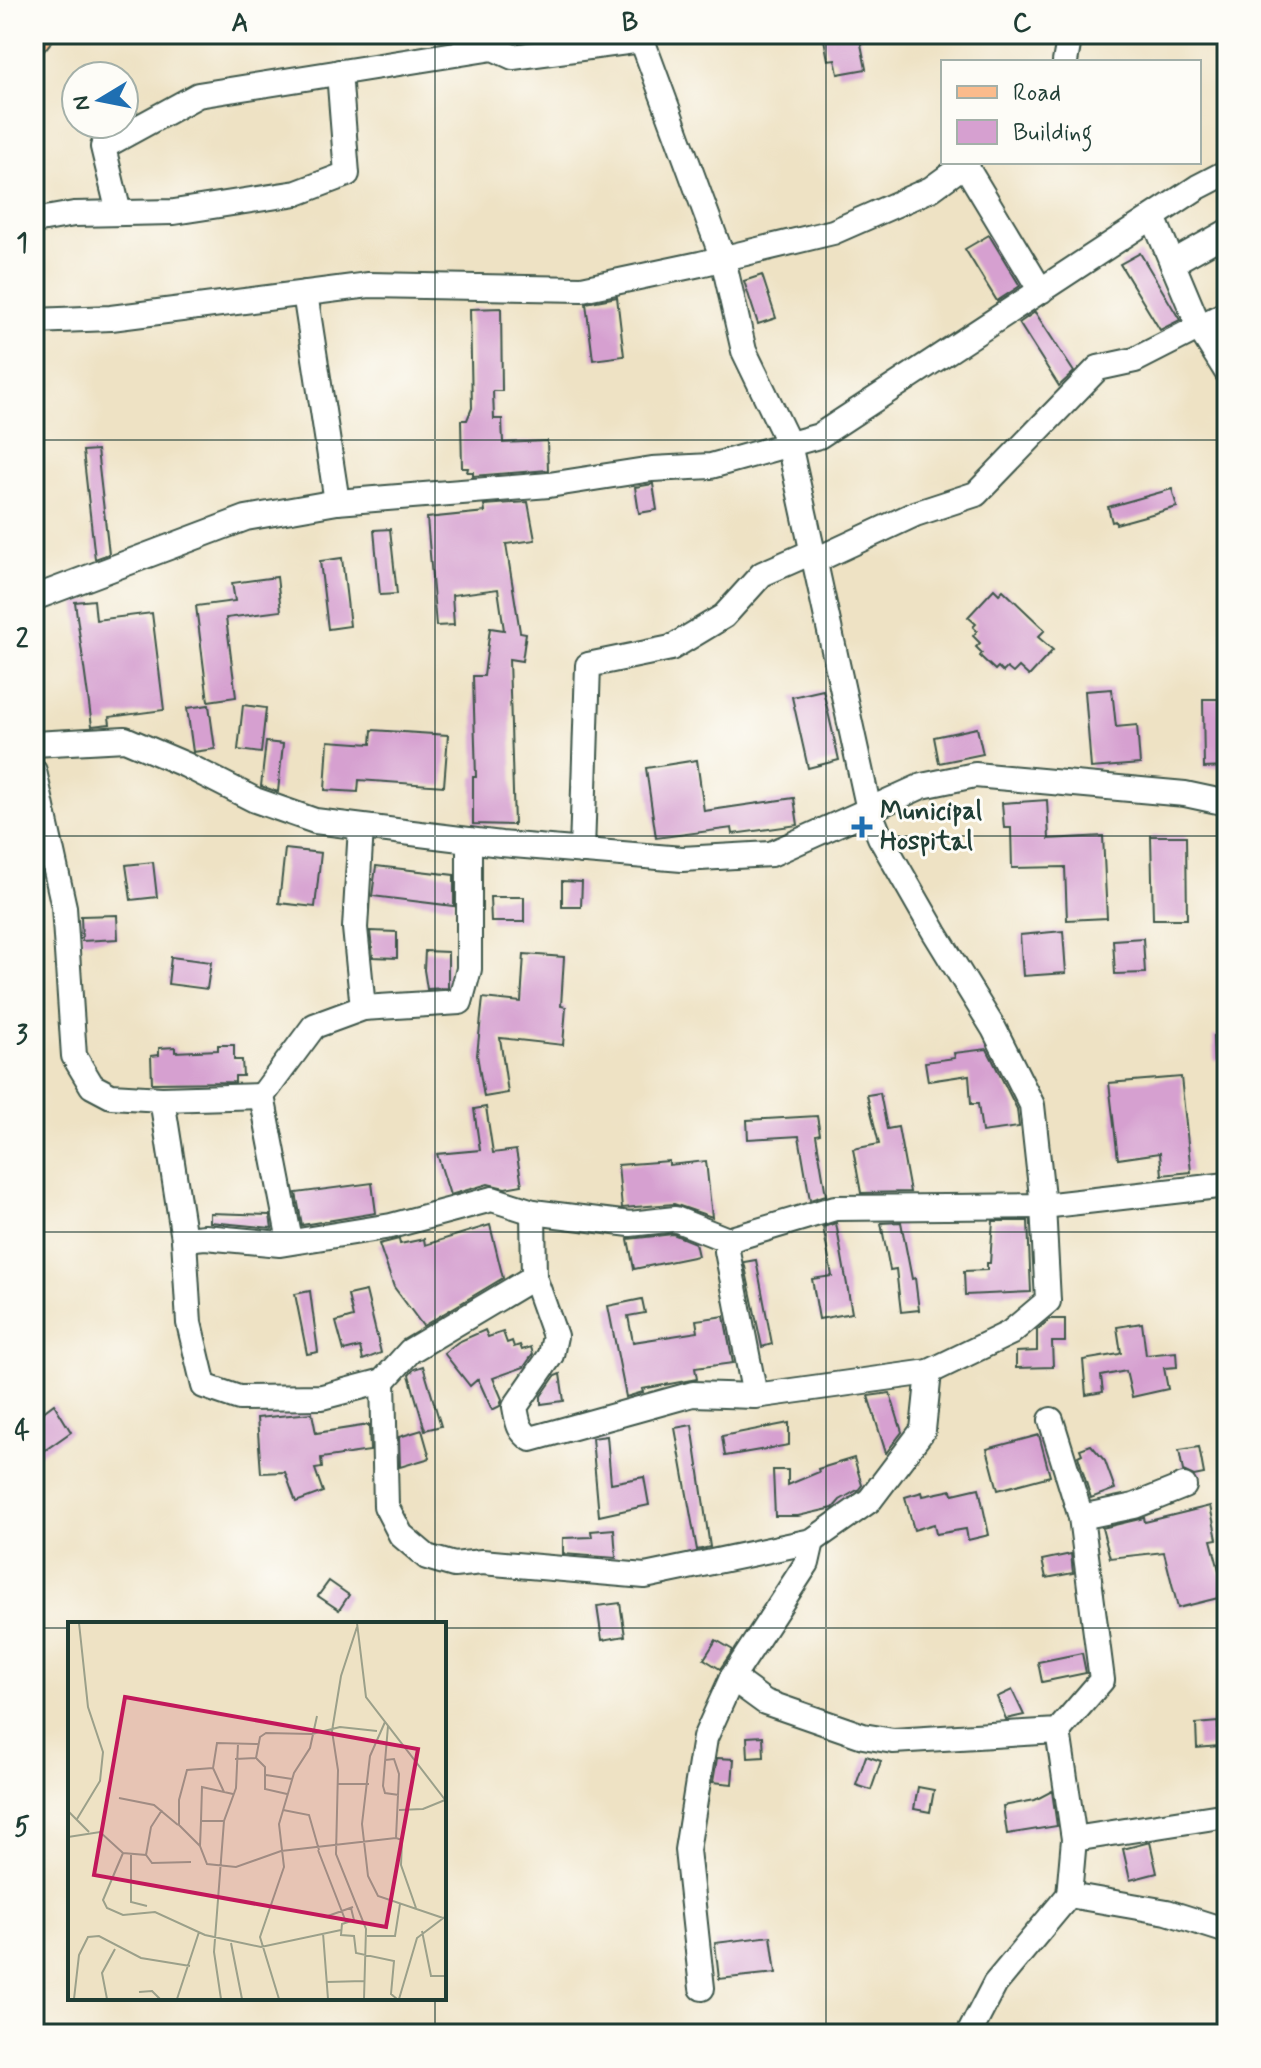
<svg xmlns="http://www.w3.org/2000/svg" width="1261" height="2068" font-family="Mynerve,sans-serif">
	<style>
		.building { fill: #d6a0d0 }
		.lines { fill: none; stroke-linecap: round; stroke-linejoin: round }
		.minor-casing { stroke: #3e564a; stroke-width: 28 }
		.major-casing { stroke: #3e564a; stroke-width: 34 }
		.minor { stroke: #fff; stroke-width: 24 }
		.major { stroke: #fbbb8c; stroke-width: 30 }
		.grid { fill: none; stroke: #1f3d34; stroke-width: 2; stroke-opacity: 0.55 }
		.poi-dot { fill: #1f6fb2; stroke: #fdfcf7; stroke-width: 3 }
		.labels { text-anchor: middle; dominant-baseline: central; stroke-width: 6; stroke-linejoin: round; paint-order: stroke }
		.poi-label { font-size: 26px; font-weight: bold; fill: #1f3d34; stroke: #fdfcf7; text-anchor: start }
		.inset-road { fill: none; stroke: #9ba08a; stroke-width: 2 }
		.view { fill: #c2185b; fill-opacity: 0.15; stroke: #c2185b; stroke-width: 4 }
		.inset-edge { fill: none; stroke: #1f3d34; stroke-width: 4 }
		.neatline { fill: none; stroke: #1f3d34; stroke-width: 3 }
		.grid-label { font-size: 26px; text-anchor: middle; font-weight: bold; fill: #1f3d34 }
	</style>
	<rect width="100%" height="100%" fill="#fdfcf7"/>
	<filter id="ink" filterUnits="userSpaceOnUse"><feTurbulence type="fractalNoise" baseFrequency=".0125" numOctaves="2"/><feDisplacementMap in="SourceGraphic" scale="16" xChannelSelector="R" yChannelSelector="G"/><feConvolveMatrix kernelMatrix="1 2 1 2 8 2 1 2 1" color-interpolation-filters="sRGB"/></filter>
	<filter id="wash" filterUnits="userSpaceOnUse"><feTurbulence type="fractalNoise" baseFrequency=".006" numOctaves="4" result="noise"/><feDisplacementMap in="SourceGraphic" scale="32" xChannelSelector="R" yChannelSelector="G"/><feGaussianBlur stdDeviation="1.8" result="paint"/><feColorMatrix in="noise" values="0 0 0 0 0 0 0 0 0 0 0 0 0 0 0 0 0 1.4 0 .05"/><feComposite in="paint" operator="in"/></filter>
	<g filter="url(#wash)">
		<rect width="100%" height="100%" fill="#eee2c4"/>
		<g id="blocks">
			<g class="building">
				<polygon points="823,34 859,34 866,69 838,74 835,59 828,60"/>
				<polygon points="989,235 1020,286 997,301 965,249"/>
				<polygon points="1140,253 1180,320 1160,330 1120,264"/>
				<polygon points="762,275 776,318 758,324 744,281"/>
				<polygon points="617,297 624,356 593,360 586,303"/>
				<polygon points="501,308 502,391 493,391 494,419 502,419 503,443 547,441 548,470 473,476 473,472 467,472 468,468 462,468 461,420 467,420 472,408 470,309"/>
				<polygon points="1035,312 1074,372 1059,386 1019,323"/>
				<polygon points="97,450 109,554 95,559 83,451"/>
				<polygon points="653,484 657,510 639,513 635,487"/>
				<polygon points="1172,489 1177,507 1116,524 1115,521 1112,522 1108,507"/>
				<polygon points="528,502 535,540 506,544 520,632 526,633 522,661 509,659 514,825 473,824 473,777 476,777 473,676 484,676 490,628 504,630 498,589 452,595 454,625 436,626 427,518 485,512 484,505"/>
				<polygon points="390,529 397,594 380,595 374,530"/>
				<polygon points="342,558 350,626 328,629 320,561"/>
				<polygon points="277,577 281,611 226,618 236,697 208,701 196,606 235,601 232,583"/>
				<polygon points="994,589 999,594 1003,590 1045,630 1038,637 1053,650 1029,676 1019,667 1013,673 1007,668 1003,672 998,667 995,670 980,656 982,653 976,647 980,643 973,636 977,631 973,627 976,624 968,617"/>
				<polygon points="94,600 96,620 152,613 164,710 109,717 110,724 92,726 75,602"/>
				<polygon points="1112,689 1116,727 1137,725 1140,764 1091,768 1085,691"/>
				<polygon points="823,690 839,760 808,768 792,697"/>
				<polygon points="1203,699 1227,699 1227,767 1204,768"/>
				<polygon points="209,705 215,749 193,752 187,708"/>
				<polygon points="243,705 266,708 261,753 238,750"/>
				<polygon points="977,728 983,754 939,763 934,737"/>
				<polygon points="372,730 448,735 444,786 359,780 358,792 325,790 328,741 371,744"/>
				<polygon points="266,742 283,744 278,792 261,786"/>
				<polygon points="697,760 704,811 794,798 798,825 733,834 732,828 656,838 646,768"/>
				<polygon points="1047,800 1049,839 1103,836 1107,918 1067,920 1065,867 1012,868 1011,828 1004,828 1002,803"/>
				<polygon points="1151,836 1186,836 1187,919 1153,919"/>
				<polygon points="285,849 321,853 315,907 279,903"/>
				<polygon points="153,862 157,897 131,900 126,865"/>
				<polygon points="376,866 454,875 454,906 372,896"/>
				<polygon points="562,881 582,882 581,907 562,907"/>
				<polygon points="490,897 524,897 524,922 491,922"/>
				<polygon points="117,915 118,939 82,941 81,916"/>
				<polygon points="370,931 397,932 397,958 373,957"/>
				<polygon points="1063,931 1066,973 1023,976 1020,935"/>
				<polygon points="1143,938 1145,973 1115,974 1113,940"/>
				<polygon points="425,951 448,952 448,988 427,989 424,970"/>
				<polygon points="524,954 564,957 561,1006 566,1007 563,1045 500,1038 508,1093 484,1097 477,1055 483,998 521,1002"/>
				<polygon points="171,957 211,962 207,989 168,984"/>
				<polygon points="1213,1036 1227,1036 1227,1061 1214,1061"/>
				<polygon points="218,1045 234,1045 234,1060 242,1060 243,1076 235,1076 235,1082 152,1083 151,1056 159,1055 159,1048 175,1047 175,1052 218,1050"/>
				<polygon points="987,1049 1017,1109 1019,1127 982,1132 978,1104 971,1104 969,1075 928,1081 925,1062 955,1058 954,1053"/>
				<polygon points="1181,1077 1191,1172 1162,1175 1160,1153 1118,1159 1109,1083"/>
				<polygon points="880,1093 887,1129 898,1127 910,1192 861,1193 853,1149 879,1144 867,1095"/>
				<polygon points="486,1107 493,1153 516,1150 522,1185 505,1188 488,1184 450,1195 437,1154 480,1150 474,1109"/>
				<polygon points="817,1116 820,1134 816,1135 826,1195 810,1200 799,1136 748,1139 747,1120"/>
				<polygon points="669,1161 669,1165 706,1161 712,1217 674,1204 622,1208 618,1165"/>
				<polygon points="372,1183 376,1213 302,1225 296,1193"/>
				<polygon points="210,1213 270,1215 272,1228 210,1222"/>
				<polygon points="993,1221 1028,1221 1031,1292 965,1295 964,1271 987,1270 987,1263 990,1263"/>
				<polygon points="901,1222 912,1279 915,1278 919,1310 901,1312 896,1269 890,1270 881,1223"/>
				<polygon points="836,1223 852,1313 819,1319 812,1279 832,1276 823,1227"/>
				<polygon points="490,1225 503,1278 423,1326 394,1287 379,1244 399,1239 400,1244 424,1239 425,1245"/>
				<polygon points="673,1234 695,1243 698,1256 634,1269 628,1239"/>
				<polygon points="756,1260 772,1344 762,1347 744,1262"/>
				<polygon points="310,1291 318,1352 307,1354 295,1294"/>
				<polygon points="366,1291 381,1353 363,1360 360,1347 344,1351 336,1322 353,1317 348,1295"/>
				<polygon points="642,1299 645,1313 628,1316 633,1342 698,1332 696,1320 724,1316 733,1363 695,1368 697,1379 642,1389 643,1392 626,1397 608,1306"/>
				<polygon points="1050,1319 1065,1319 1065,1342 1052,1342 1053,1367 1016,1368 1016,1352 1037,1351 1037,1330"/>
				<polygon points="1142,1323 1146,1355 1176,1352 1177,1367 1164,1368 1168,1389 1132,1397 1126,1371 1101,1376 1103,1392 1086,1395 1083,1360 1119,1354 1121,1353 1117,1327"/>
				<polygon points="485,1330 488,1337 503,1332 507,1343 512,1341 514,1347 520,1345 522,1350 531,1347 533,1354 524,1367 493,1378 502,1399 500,1406 492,1410 478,1379 470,1386 444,1353 458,1342"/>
				<polygon points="423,1366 441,1426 425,1430 409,1375 414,1369"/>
				<polygon points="560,1374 564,1401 541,1404 541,1396 555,1376"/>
				<polygon points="890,1393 902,1432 886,1453 868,1396"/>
				<polygon points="54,1404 71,1432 34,1458 34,1419"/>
				<polygon points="312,1413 316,1433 369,1425 370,1451 321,1458 322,1468 315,1469 323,1492 296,1502 285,1472 261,1473 257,1418"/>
				<polygon points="789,1423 789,1445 725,1456 722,1436"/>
				<polygon points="692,1425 710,1547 697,1550 675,1428"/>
				<polygon points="422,1430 430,1458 400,1467 399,1437"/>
				<polygon points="1039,1435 1050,1476 998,1490 987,1449"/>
				<polygon points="607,1436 611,1483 644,1477 649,1505 599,1516 592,1438"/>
				<polygon points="1091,1445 1105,1461 1115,1489 1091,1498 1078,1456 1082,1454 1080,1449"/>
				<polygon points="1199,1447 1204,1474 1194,1476 1183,1471 1179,1450"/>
				<polygon points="854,1458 862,1485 859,1489 840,1500 833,1508 798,1516 775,1516 773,1470 788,1470 788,1485 819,1472 818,1469"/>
				<polygon points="979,1488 989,1535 968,1540 966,1529 936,1534 934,1524 914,1530 905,1497 922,1492 923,1496 952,1490 953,1494"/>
				<polygon points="1210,1506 1217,1539 1211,1540 1226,1596 1178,1608 1164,1552 1110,1558 1102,1528 1144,1518 1145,1522"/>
				<polygon points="614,1529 616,1558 563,1554 563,1538 592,1537 591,1531"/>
				<polygon points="1071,1554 1073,1573 1046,1578 1042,1560"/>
				<polygon points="329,1581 349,1595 339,1610 318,1596"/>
				<polygon points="620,1603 625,1636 602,1640 597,1606"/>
				<polygon points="716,1640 733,1650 720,1669 704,1659"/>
				<polygon points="1082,1653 1086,1673 1042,1682 1038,1662"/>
				<polygon points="1012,1690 1024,1715 1006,1719 997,1697"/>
				<polygon points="1218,1722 1219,1746 1197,1748 1196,1724"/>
				<polygon points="763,1736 764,1757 748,1758 747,1737"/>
				<polygon points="866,1756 881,1761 871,1790 856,1785"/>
				<polygon points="717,1758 734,1759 732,1784 713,1782"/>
				<polygon points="918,1787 934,1790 930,1812 914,1809"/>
				<polygon points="1052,1791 1057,1826 1007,1834 1003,1806 1035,1800"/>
				<polygon points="1150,1842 1157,1873 1130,1880 1123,1849"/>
				<polygon points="771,1936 776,1973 719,1979 715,1943"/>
			</g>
		</g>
	</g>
	<g filter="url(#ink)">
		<use href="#blocks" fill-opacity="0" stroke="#3e564a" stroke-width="2"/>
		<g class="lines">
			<defs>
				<g id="minor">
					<polyline points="642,34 642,40 723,259 744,351 789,444 869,810 880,837 935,933 994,1029 1032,1105 1043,1206 1048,1301 1010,1333 929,1372 755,1396 727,1251 728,1240"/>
					<polyline points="1065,62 1070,34"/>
					<polyline points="965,165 1041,291"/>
					<polyline points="119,213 103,147 198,95 493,48 513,57 642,40"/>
					<polyline points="1153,217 1200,329 1227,372"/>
					<polyline points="34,221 74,214 174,212 297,193 347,174 339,72"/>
					<polyline points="1172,263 1227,232"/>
					<polyline points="305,293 337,502"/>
					<polyline points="34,321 111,318 369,285 582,289 700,264 833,232 931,189 968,162"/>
					<polyline points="814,561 915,514 976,494 1098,368 1135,360 1227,313"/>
					<polyline points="34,598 246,518 337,502 549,485 652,469 711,466 819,436 1198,187 1227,172"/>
					<polyline points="34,744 125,739 186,765 255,800 315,821 501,844 682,859 771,854 922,786 975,775 1185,794 1227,803"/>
					<polyline points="34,771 64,907 74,1056 92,1086 111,1096 162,1099 262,1096"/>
					<polyline points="361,827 355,928 363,1008"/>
					<polyline points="582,851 588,665 671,648 724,616 762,574 812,552"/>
					<polyline points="162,1099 184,1239 189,1323 204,1386 239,1398 322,1397 383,1381 410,1351 534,1277"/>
					<path d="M533,1212L534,1277L555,1336L551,1355L515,1407C518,1422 518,1430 531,1439L693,1394L755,1396"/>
					<polyline points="184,1239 205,1237 280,1244 391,1226 492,1199 533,1212 630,1224 675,1219 728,1240 835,1208 1043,1206 1227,1185"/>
					<polyline points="290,1241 262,1096 314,1026 363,1008 460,1002 469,969 469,840"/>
					<polyline points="383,1381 386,1506 401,1535 427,1557 454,1565 482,1562 645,1576 812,1541 870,1500 923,1430 929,1372"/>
					<polyline points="1081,1517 1134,1506 1184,1486"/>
					<polyline points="732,1678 765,1702 863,1736 893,1741 1058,1731 1102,1680 1081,1517 1051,1420"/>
					<polyline points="1074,1839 1227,1815"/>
					<polyline points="1069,1895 1167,1912 1227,1931"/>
					<polyline points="702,1988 687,1850 705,1738 732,1678 807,1563 812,1541"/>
					<polyline points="969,2034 995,1984 1069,1895 1074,1839 1058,1731"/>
				</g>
				<polyline id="major" points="34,38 37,34"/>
			</defs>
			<use href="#minor" class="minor-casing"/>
			<use href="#major" class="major-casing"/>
			<use href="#minor" class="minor"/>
			<use href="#major" class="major"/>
		</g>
	</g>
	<path class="grid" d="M435,34V1624M826,34V2034M34,440H1227M34,836H1227M34,1232H1227M34,1628H70M444,1628H1227M435,1998V2034"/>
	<path class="poi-dot" d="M858 815h8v8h8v8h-8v8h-8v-8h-8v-8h8z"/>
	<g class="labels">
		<g class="poi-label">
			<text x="880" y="812">Municipal<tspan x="880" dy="30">Hospital</tspan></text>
		</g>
	</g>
	<g transform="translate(68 1622)">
		<rect width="378" height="378" fill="#eee2c4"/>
		<path class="inset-road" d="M289,1L298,75L378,179M289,5L273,54L264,109L270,148L268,232L298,307L296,377M317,100L302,134L294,202L300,254L310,274L375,296M320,104L315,164L317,171L331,173M188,136L192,115L198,111L244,112L272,105L309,109M167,137L188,136L197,145V167L219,172M317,138L326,137L331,152L328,216L334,218L333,243L348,286M198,153L224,157M270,162H301M156,170L145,146L149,121L190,122M51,176L86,183L110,203M215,188L241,193L251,228M331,188L355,187L377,178M0,189L21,210M9,197L32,159L35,130L20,85L11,1M133,199L134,165L165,172M156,199H133L132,224L139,242L168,245L213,229L328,216M0,215L32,210L55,231L78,233L84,241L123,240M132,224L111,203V178L119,148L145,146M250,228L278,300M55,231L35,278L39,286L55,293L87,290L137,313L193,325L273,308M63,233V280L79,284M78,233L83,205L94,188M283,286L286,298L274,302L273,313L286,314L288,331L326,339L323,372L329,377M257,295L285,285M354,309L363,354H378M255,311L260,377M299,314H327L332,282M163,321L174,377M259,360L296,359M71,370L84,369L92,377M6,377L11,333L20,315L31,314L73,336L122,344M39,377L34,351L47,327M109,377L131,310M153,377L146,330L156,199L168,166L170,122M211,377L192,315L216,245L211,202L226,151L242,126L249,94M331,377L349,316L378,294"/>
		<path class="view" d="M57,75L350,127L318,305L26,253Z"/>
		<rect width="378" height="378" class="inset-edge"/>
	</g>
	<rect width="1261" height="2068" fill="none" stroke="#fdfcf7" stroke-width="88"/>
	<rect x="941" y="60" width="260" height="104" fill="#fdfcf7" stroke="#a4b0a9" stroke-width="2"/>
	<rect x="957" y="86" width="40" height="12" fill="#fbbb8c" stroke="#a4b0a9" stroke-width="2"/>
	<text x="1013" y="100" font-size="24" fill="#1f3d34">Road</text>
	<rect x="957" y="120" width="40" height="24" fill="#d6a0d0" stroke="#a4b0a9" stroke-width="2"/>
	<text x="1013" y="140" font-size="24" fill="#1f3d34">Building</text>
	<g transform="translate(100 100) rotate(260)"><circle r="38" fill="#fdfcf7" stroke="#a4b0a9" stroke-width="2"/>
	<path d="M0-6L14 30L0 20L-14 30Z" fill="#1f6fb2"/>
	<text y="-12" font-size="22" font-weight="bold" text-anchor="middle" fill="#1f3d34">N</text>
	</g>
	<rect x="44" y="44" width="1173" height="1980" class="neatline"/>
	<g class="grid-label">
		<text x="240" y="31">A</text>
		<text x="630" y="31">B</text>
		<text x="1022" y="31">C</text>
		<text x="22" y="251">1</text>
		<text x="22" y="647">2</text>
		<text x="22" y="1043">3</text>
		<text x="22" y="1439">4</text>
		<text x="22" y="1835">5</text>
	</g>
</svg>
